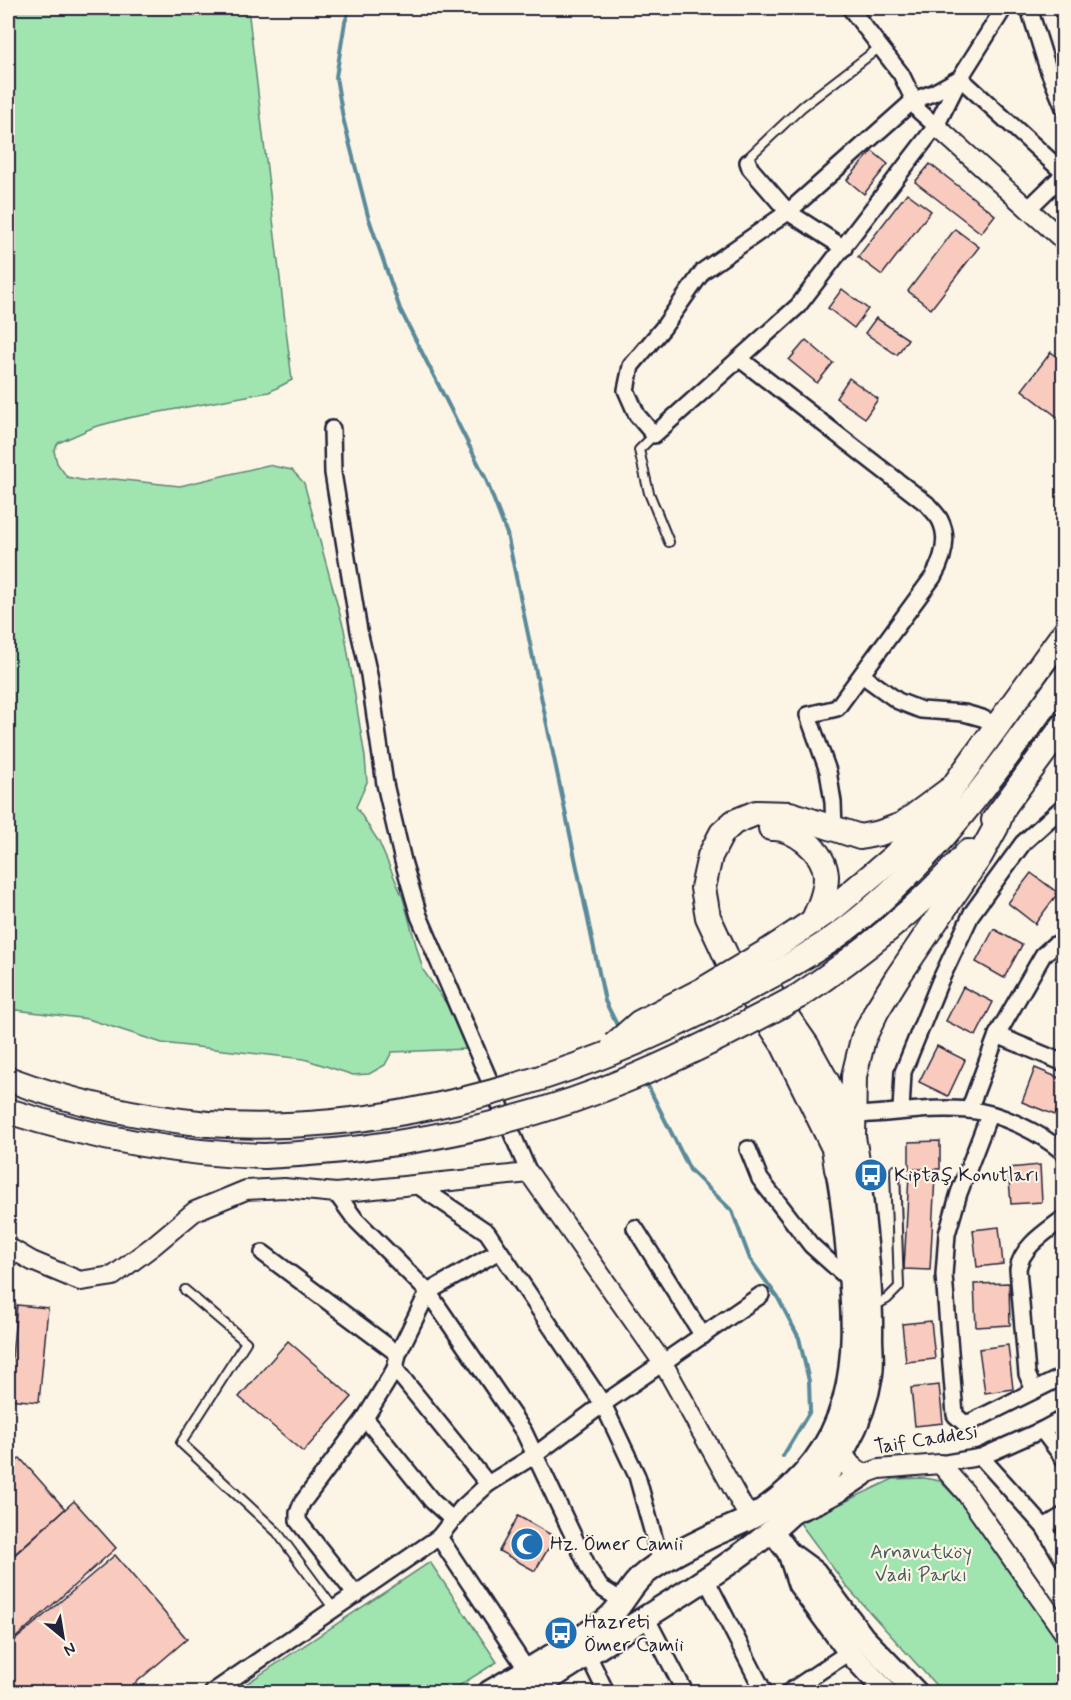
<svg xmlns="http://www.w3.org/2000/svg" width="1071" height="1700" font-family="Mynerve,sans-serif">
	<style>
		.green { fill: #a0e4b0; stroke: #618376; stroke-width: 1.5 }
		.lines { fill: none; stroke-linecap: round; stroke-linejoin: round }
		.stream { stroke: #5a8a9a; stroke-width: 4 }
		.building { fill: #f9cbbe; stroke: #22223b; stroke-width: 1.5 }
		.service-casing { stroke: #22223b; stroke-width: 12 }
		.minor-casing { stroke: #22223b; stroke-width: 20 }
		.tertiary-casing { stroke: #22223b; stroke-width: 22 }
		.secondary-casing { stroke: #22223b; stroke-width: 26 }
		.primary-casing { stroke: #22223b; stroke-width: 27 }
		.trunk-casing { stroke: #22223b; stroke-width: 28 }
		.service { stroke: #fcf5e5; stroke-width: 8 }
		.minor { stroke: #fcf5e5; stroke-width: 15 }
		.tertiary { stroke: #fcf5e5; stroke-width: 18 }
		.secondary { stroke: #fcf5e5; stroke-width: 21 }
		.primary { stroke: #fcf5e5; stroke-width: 22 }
		.trunk { stroke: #fcf5e5; stroke-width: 24 }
		.trunk-bridge-casing { stroke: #22223b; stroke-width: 28; stroke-linecap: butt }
		.trunk-bridge { stroke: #fcf5e5; stroke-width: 24 }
		.labels { text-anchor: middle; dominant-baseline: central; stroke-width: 4.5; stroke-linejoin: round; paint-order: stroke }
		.poi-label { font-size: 20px; fill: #22223b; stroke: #fcf5e5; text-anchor: start }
		.street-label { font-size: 20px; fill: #22223b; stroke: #fcf5e5 }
		.park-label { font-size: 20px; fill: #485c5e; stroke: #fcf5e5 }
	</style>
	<rect width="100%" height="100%" fill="#fcf5e5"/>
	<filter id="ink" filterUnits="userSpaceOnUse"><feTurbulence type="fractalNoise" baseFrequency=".0167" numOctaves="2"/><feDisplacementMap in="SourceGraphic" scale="12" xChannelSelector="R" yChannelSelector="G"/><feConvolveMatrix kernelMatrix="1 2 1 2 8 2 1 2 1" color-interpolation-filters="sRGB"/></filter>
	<g filter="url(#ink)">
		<g class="green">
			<polygon points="8,8 248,8 292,380 269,392 128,418 94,427 58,443 54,451 57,463 67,477 86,481 114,479 180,486 268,465 292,470 304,483 344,629 365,757 367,782 356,807 379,842 403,898 423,970 462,1026 467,1049 392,1052 385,1065 369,1074 353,1075 304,1059 162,1043 88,1019 8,1009"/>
			<polygon points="924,1478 940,1481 974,1517 1063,1648 1063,1692 942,1692 847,1587 800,1523 893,1479"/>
			<polygon points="430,1562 497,1662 449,1692 234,1692"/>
		</g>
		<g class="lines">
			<g class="stream">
				<polyline points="350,8 345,22 336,77 343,118 368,216 400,309 485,477 507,534 605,1001 620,1031"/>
				<polyline points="645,1080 690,1170 732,1211 750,1259 778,1298 799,1338 809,1381 810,1411 783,1456"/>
			</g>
		</g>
		<g class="building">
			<polygon points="872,151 888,164 864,194 847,180"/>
			<polygon points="930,164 995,215 981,233 915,182"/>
			<polygon points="907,193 931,211 882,275 858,257"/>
			<polygon points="955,229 979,247 931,309 908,291"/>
			<polygon points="842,289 868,309 854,328 828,308"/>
			<polygon points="876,318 908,339 897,355 865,333"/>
			<polygon points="806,340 833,363 817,383 789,360"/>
			<polygon points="1051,352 1064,362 1064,422 1022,390"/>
			<polygon points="849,378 878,399 865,418 836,398"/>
			<polygon points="1031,873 1058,893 1035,924 1008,903"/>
			<polygon points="994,929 1022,945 1004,978 976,962"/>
			<polygon points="963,987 993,1002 976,1036 946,1021"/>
			<polygon points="937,1046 965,1060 948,1096 919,1082"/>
			<polygon points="1035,1068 1064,1080 1064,1092 1055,1115 1022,1102"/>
			<polygon points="940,1141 940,1169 909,1169 909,1142"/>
			<polygon points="1040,1165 1042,1202 1011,1204 1008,1168"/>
			<polygon points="909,1175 935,1176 930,1270 904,1269"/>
			<polygon points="999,1227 1003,1264 977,1267 973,1230"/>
			<polygon points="1009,1283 1010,1325 976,1327 974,1284"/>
			<polygon points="17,1305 48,1308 39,1402 8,1399"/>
			<polygon points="931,1321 935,1359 906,1362 902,1324"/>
			<polygon points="288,1341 352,1397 303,1452 239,1397"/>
			<polygon points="1008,1345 1013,1389 985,1393 979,1349"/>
			<polygon points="939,1385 943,1423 915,1426 911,1388"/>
			<polygon points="20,1458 65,1509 8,1560 8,1470"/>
			<polygon points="74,1501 116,1548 11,1642 8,1638 8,1561"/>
			<polygon points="518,1516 555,1537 535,1571 499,1551"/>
			<polygon points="115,1555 187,1639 125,1692 8,1692 8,1646"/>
		</g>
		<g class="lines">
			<defs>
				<g id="service">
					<polyline points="748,162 750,156 802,107 880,47"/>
					<polyline points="654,435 639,450 649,493 669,542"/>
					<polyline points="185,1290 246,1342 181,1443 277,1532 334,1609"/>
					<polyline points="874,1306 887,1299 899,1287 895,1170"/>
				</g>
				<g id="minor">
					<polyline points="850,8 901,74 919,111 936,126"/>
					<polyline points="1004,8 960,78 936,126 798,306 654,435 637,415 626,390 631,366 663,328 703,271 788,212 914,100 933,93 960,78 1064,173"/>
					<polyline points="1029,8 1048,69 1064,108"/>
					<polyline points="748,162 750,168 788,212 844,248"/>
					<polyline points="1028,209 1064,174"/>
					<path d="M740,359L927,504C931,509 937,514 940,520C950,539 942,561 933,577L837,708L808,715L828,771L833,802L834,829"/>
					<polyline points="332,429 333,473 359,631 369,675 385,784 403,861 419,916 529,1173"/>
					<polyline points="862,675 898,701 921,710 964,713 982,718 997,725"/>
					<polyline points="997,1035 1064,1063"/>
					<polyline points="969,1110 997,1035 1043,955 1054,945 1064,943"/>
					<polyline points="901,1111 903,1072 940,981 972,913 1023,843 1064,806"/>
					<path d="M854,1115C892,1114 931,1106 968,1110C999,1112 1041,1133 1064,1153"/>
					<polyline points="989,1115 959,1193 947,1234 944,1275 955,1415 964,1423 971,1422 1064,1376"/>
					<polyline points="748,1149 760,1179 811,1245 851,1281"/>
					<polyline points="417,1185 487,1232 603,1404 637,1476 661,1563"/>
					<polyline points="336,1193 355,1219 428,1292 524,1432 589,1569 600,1587 622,1601"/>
					<polyline points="635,1228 703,1336"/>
					<polyline points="263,1253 398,1354 395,1369 488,1484"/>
					<polyline points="398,1354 428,1292 499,1251"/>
					<polyline points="395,1369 365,1418 432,1501 452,1519"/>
					<path d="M1034,1390L1027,1374L1018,1269C1022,1246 1046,1232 1064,1218"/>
					<polyline points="1042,1430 1064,1459"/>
					<polyline points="981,1457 1044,1527 1064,1561"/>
					<polyline points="940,1464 981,1457 1042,1430 1064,1418"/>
					<polyline points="1044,1527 1064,1515"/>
					<polyline points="439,1537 527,1670"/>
					<polyline points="706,1579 764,1692"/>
					<polyline points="356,1595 298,1521 298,1513 302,1503 365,1418"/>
					<polyline points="646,1617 685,1692"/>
					<polyline points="588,1655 606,1692"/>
					<polyline points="213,1692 439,1537 462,1508 488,1484 535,1455 603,1404 761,1295"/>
					<polyline points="789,1692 849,1652"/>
				</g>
				<g id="tertiary">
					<polyline points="936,126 1064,241"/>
					<polyline points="8,1247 32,1261 80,1281 113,1276 153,1246 195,1211 246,1190 284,1188 336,1193 529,1173 663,1363 743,1507 753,1517"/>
					<polyline points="862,1475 879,1469 940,1464 965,1492 1064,1633"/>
				</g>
				<g id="secondary">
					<polyline points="773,1532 789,1553 815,1572 863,1637 916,1692"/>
					<polyline points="789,1553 799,1584 849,1652 886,1692"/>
				</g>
				<g id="primary">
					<path d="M801,1508C824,1500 842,1489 862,1475C851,1469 847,1464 842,1454"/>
					<path d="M490,1692C529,1669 570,1647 606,1620C623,1607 629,1585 647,1572C667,1557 692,1545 715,1534C728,1528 743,1523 756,1515C856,1447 860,1366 848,1254C845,1226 843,1197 837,1169"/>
					<path d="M529,1692C569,1667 608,1641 648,1616C739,1558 853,1492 871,1374C873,1362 871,1349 871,1338C872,1280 863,1223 858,1166"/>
				</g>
				<g id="trunk">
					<polyline points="994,820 1064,725"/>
					<path d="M771,828C794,826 825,852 826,876C826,892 820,906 813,921"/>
					<polyline points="773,948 833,908 891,859 925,826 1064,633"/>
					<polyline points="751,965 807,1046 828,1084 853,1137"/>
					<path d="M784,969C800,959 816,950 831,940C927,874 996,771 1064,678"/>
					<path d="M799,996C861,954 918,909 968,852"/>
					<path d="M8,1079C72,1103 139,1117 208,1124"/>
					<path d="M8,1111C92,1138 176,1154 265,1156"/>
					<polyline points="858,1166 853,1137 854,1076 863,1039 877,1010 897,978 980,856 996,827 1003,809"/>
					<polyline points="837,1169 834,1148 783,1044 728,960 708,917 703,888 710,856 722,833 734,822 756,813 790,814 860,837 880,833 902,825 952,788"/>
				</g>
			</defs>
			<use href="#service" class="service-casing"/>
			<use href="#minor" class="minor-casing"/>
			<use href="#tertiary" class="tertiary-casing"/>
			<use href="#secondary" class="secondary-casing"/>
			<use href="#primary" class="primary-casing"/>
			<use href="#trunk" class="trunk-casing"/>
			<use href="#service" class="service"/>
			<use href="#minor" class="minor"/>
			<use href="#tertiary" class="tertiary"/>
			<use href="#secondary" class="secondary"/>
			<use href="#primary" class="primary"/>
			<use href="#trunk" class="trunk"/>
			<defs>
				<g id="trunk-bridge">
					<polyline points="614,1045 639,1023 701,991 773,948"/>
					<path d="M208,1124C340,1133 477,1104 600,1057C664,1033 724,1001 784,969"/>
					<path d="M265,1156C391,1150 519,1126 636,1076C691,1053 745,1025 799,996"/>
				</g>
			</defs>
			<use href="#trunk-bridge" class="trunk-bridge-casing"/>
			<use href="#trunk-bridge" class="trunk-bridge"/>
		</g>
	</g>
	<defs>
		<symbol id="bus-disc" viewBox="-11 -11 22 22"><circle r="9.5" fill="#1f6fb2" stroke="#fcf5e5"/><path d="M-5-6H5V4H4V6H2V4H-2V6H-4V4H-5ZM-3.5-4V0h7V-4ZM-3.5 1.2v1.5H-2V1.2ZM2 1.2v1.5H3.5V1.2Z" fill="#fff"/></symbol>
		<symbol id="mosque-disc" viewBox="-11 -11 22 22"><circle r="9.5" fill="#1f6fb2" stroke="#fcf5e5"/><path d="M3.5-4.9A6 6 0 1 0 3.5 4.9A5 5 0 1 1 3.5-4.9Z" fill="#fff"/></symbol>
	</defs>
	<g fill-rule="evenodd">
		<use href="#bus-disc" x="852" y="1156" width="38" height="38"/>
		<use href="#mosque-disc" x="508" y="1525" width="38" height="38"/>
		<use href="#bus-disc" x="542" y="1614" width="38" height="38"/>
	</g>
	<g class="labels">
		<g class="poi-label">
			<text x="894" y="1175">Kiptaş Konutları</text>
			<text x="550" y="1544">Hz. Ömer Camii</text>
			<text x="584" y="1622">Hazreti<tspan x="584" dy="23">Ömer Camii</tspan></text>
		</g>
		<g class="street-label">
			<text transform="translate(926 1440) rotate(-9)">Taif Caddesi</text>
		</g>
		<g class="park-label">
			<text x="921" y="1552">Arnavutköy<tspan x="921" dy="23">Vadi Parkı</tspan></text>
		</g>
	</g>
	<rect width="1071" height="1700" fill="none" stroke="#fcf5e5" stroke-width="30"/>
	<rect x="15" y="15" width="1041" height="1670" fill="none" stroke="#22223b" stroke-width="2" filter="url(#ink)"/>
	<g transform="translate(63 1637) rotate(150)" stroke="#fcf5e5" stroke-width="4.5" paint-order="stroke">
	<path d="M0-4.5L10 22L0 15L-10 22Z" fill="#22223b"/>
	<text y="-9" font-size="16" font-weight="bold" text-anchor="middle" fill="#22223b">N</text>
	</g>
</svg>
